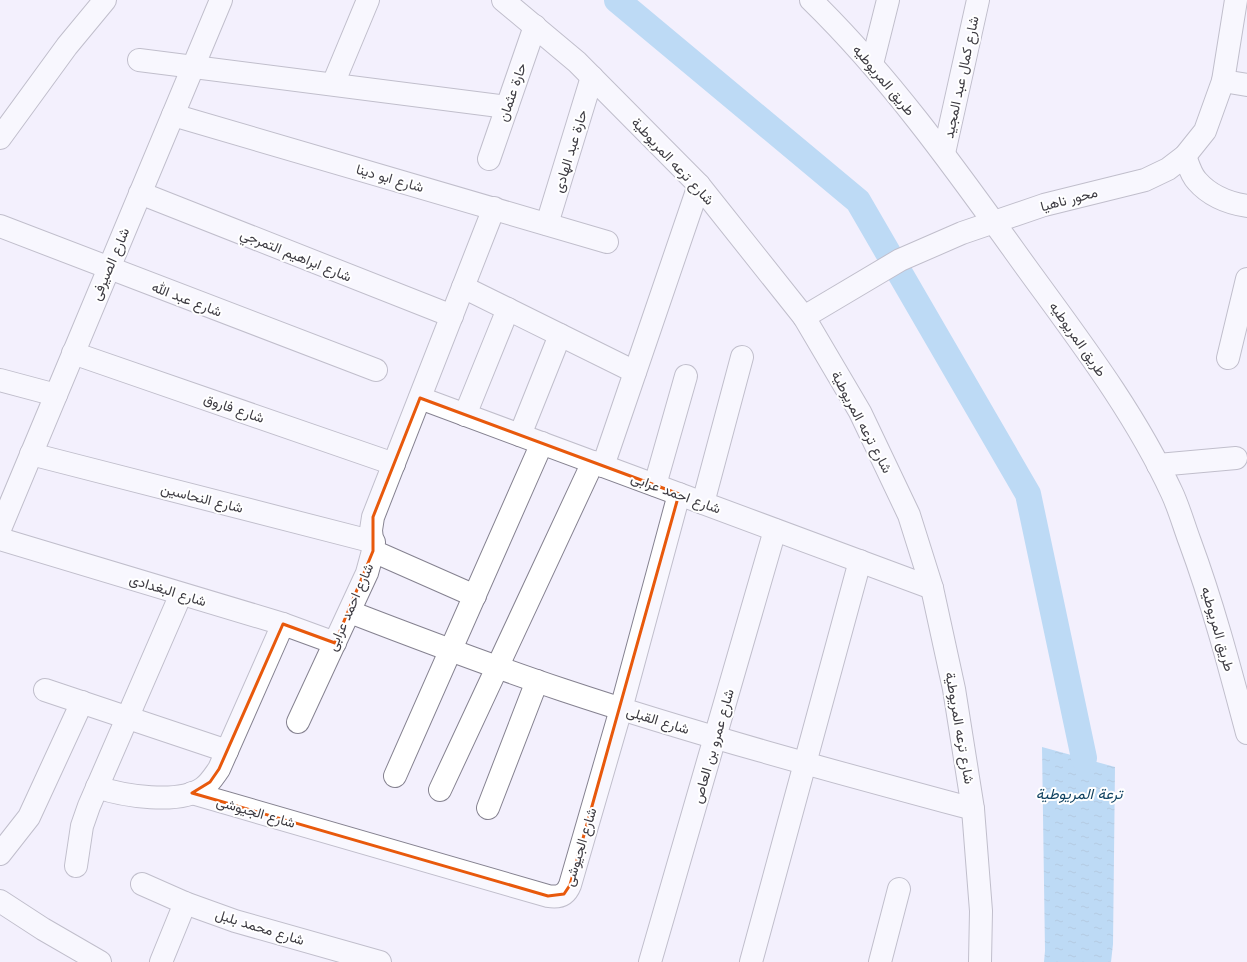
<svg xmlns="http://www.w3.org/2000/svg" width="1247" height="962" font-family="Jost,Vazirmatn,sans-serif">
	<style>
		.water { fill: url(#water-ripples) }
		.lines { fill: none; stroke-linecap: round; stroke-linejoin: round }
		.canal { stroke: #7dbeeb; stroke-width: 26 }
		.minor-casing { stroke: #858290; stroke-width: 24 }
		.major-casing { stroke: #858290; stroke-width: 24 }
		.minor { stroke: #fff; stroke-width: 22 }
		.major { stroke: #fff; stroke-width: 22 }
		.marked { fill: none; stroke: #e8590c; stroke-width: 3; stroke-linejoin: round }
		.labels { text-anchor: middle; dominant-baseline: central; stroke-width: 4; stroke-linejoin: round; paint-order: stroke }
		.street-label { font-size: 14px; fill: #3d3b42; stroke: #fff }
		.water-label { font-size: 15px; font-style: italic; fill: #124463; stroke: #fff }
	</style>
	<defs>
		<pattern id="water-ripples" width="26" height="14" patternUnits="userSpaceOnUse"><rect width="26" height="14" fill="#7dbeeb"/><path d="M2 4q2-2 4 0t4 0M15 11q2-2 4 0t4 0" fill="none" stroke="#689cc0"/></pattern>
	</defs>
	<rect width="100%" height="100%" fill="#f3f0fd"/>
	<polygon class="water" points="1042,747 1115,767 1113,944 1111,962 1044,962 1045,951"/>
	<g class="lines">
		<polyline class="canal" points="617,0 858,201 1028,494 1084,758"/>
		<defs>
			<g id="minor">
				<path d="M811,0C893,80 959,174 1026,267C1079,340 1134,411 1172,493C1179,508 1184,526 1190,542C1213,604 1230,669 1247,733"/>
				<polyline points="139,60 507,107"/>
				<polyline points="872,64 888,0"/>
				<polyline points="1223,81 1247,85"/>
				<polyline points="333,84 368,0"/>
				<polyline points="173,115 607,242"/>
				<polyline points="0,138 67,46 105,0"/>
				<polyline points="944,153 978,0"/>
				<path d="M1185,156C1188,164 1191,175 1197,181C1210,196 1228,203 1247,206"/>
				<polyline points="489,159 535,26"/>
				<polyline points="140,193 452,316"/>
				<polyline points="547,224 592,77"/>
				<polyline points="0,226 376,370"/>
				<polyline points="463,287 635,372"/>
				<polyline points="73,353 394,464"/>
				<polyline points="1228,358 1247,279"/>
				<polyline points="0,380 56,395"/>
				<polyline points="420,398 932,588"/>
				<polyline points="465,415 508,309"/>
				<polyline points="520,435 560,335"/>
				<polyline points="31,454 374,542"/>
				<polyline points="1158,465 1236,458"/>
				<polyline points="603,466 699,185"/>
				<polyline points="655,485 686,376"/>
				<polyline points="703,503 742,357"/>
				<polyline points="0,529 221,0"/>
				<polyline points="0,539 283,624 335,643"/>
				<polyline points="373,551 475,596"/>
				<path d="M350,612C420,639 491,666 563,690C698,735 836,772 973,809"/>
				<polyline points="45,690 227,751"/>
				<polyline points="298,722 367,573 373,551 371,530 373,517 494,208"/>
				<polyline points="395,776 542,443"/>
				<path d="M97,787C123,796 179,805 203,788C210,783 214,776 219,769L283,624"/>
				<polyline points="440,790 593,462"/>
				<path d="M192,793L548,896C559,898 566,895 570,885L621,709L679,494"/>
				<polyline points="488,808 537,681"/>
				<polyline points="0,854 29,817 82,702"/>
				<polyline points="76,866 82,826 89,806 181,594"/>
				<polyline points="142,884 185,903 235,921 380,962"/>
				<polyline points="0,901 43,929 100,962"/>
				<polyline points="161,962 185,903"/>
				<polyline points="650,962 775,530"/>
				<polyline points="751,962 860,561"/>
				<polyline points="880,962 899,889"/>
			</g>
			<g id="major">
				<polyline points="503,0 577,62 699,185 804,317 860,412 909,515 932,588 954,689 973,809 981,911 980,962"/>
				<polyline points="804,317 900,260 962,233 1044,205 1145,180 1168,169 1185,156 1205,131 1223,81 1236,0"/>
			</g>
		</defs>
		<use href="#minor" class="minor-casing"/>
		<use href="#major" class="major-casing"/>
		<use href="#minor" class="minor"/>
		<use href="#major" class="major"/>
	</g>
	<path d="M0 0H1247V962H0ZM420,398L679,494L570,885L564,894L548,896L192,793L210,782L219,769L283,624L335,643L373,551V517Z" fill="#f3f0fd" fill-opacity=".55" fill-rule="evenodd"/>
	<path class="marked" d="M420,398L679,494L570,885L564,894L548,896L192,793L210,782L219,769L283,624L335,643L373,551V517Z"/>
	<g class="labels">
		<g class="street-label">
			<text transform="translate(961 77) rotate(-78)">شارع كمال عبد المجيد</text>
			<text transform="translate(884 80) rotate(50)">طريق المريوطيه</text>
			<text transform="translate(512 92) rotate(-71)">حارة عثمان</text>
			<text transform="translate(570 151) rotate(-73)">حارة عبد الهادى</text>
			<text transform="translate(673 161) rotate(47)">شارع ترعه المريوطية</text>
			<text transform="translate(390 178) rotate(16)">شارع ابو دينا</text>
			<text transform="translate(1069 199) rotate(-15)">محور ناهيا</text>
			<text transform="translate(296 255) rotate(22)">شارع ابراهيم التمرجي</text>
			<text transform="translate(110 264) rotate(-67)">شارع الصيرفى</text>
			<text transform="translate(187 299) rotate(21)">شارع عبد الله</text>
			<text transform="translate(1078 339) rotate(55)">طريق المريوطيه</text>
			<text transform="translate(234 408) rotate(19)">شارع فاروق</text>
			<text transform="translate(862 422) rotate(62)">شارع ترعه المريوطية</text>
			<text transform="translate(676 493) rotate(20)">شارع احمد عرابى</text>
			<text transform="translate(202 498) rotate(14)">شارع النحاسين</text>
			<text transform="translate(168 590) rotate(17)">شارع البغدادى</text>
			<text transform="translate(350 607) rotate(-66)">شارع احمد عرابى</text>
			<text transform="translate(1218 629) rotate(74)">طريق المريوطيه</text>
			<text transform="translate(658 720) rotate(17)">شارع القبلى</text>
			<text transform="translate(960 728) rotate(80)">شارع ترعه المريوطية</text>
			<text transform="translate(713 746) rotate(-74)">شارع عمرو بن العاص</text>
			<text transform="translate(256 812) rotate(16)">شارع الجيوشى</text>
			<text transform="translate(580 847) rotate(-73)">شارع الجيوشى</text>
			<text transform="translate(260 927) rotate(17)">شارع محمد بلبل</text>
		</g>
		<g class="water-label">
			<text x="1079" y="794">ترعة المريوطية</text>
		</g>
	</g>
</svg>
